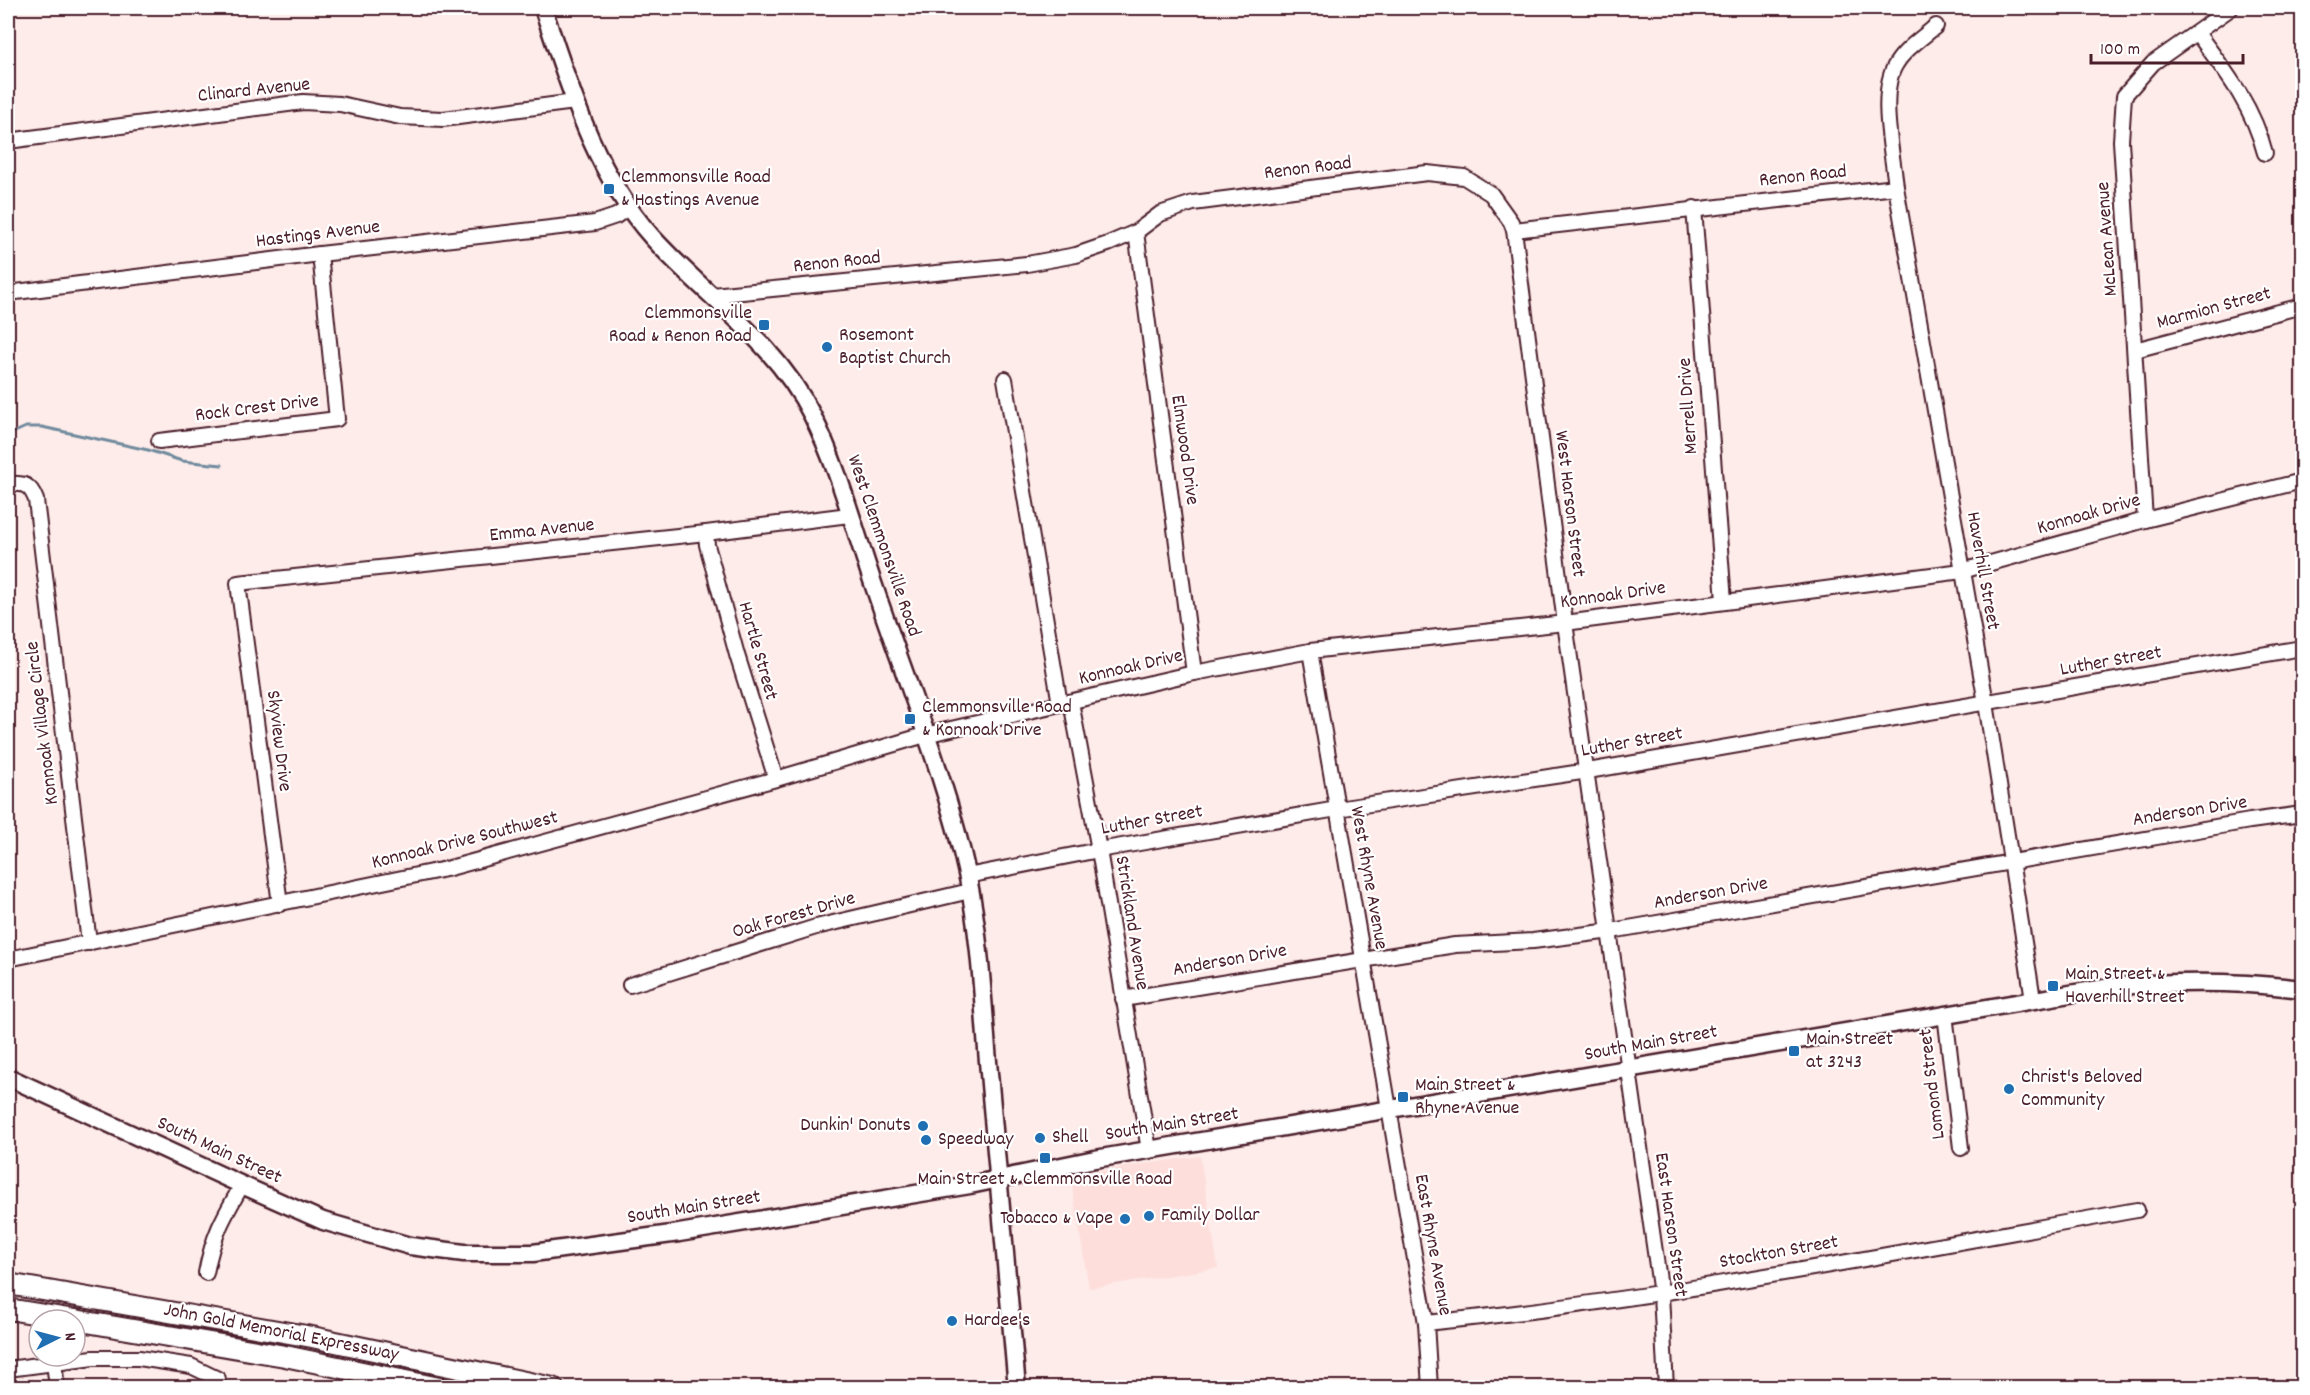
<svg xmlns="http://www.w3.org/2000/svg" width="2310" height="1395" font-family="Dekko,sans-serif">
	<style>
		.built { fill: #fddedb }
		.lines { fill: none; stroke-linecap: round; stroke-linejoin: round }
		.stream { stroke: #6f8a9d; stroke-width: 3 }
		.minor-casing { stroke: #4a1f2b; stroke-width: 18 }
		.major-casing { stroke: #4a1f2b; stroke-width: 21 }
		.highway-casing { stroke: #4a1f2b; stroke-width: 24 }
		.minor { stroke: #fff; stroke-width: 14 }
		.major { stroke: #fff; stroke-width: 16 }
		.highway { stroke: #fff; stroke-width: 20 }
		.poi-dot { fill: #1f6fb2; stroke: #fff; stroke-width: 2 }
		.labels { text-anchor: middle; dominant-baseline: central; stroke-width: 4.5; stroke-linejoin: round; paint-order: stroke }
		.street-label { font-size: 20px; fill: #4a1f2b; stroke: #fff }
		.poi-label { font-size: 20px; fill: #4a1f2b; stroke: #fff; text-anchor: start }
	</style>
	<rect width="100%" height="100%" fill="#feecea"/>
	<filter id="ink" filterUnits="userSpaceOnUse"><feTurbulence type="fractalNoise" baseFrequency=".0167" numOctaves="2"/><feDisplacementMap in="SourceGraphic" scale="12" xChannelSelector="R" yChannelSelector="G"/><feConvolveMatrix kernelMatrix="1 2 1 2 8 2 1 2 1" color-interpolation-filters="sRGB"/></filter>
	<g filter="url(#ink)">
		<polygon class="built" points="1200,1156 1218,1268 1089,1288 1070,1175"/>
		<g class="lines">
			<polyline class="stream" points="8,435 26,427 42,427 148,450 182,461 222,465"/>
			<defs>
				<g id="minor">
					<path d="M1936,26C1922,38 1905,49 1896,64C1878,92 1893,155 1896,187L1986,703L2033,999"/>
					<path d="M2197,33C2226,72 2253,106 2265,153"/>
					<polyline points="8,141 303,102 340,104 400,117 443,119 575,102"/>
					<polyline points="1694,208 1724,601"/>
					<polyline points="1514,230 1896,187"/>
					<polyline points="1136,232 1194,673"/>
					<polyline points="8,293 320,254 595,223 616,216 629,207"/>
					<polyline points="712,295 1027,264 1076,255 1108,244 1136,232 1160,214 1193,203 1427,173 1464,177 1491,194 1511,222 1514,230 1565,623 1661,1294 1666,1388"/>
					<polyline points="2135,350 2302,306"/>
					<polyline points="1005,379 1060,704"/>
					<polyline points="159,441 337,419 320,254"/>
					<path d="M8,484C24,483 30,484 36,500L89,943"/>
					<polyline points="2145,520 2121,141 2124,96 2153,63 2231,8"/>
					<polyline points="706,533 707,545 737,655 776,779"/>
					<polyline points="1310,651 1426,1323 1430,1388"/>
					<polyline points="1071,702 1099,850 1149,1150"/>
					<polyline points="967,876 1099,850 1337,809 1588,771 2302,648"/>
					<polyline points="280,904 238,583 706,533 849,515"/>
					<polyline points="8,959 446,869 776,779 925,735 1194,673 1310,651 1565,623 1962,571 2145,520 2302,481"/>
					<polyline points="630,985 816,927 970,891"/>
					<polyline points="1123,999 1455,945 1533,941 1611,931 2250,821 2302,814"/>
					<polyline points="1945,1014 1961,1148"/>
					<path d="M206,1273C213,1235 223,1218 242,1185"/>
					<path d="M1426,1323C1665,1299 1901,1252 2137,1210"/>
					<polyline points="54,1362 57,1388"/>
					<polyline points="8,1369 93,1358 139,1358 191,1366 218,1379 218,1388"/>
				</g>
				<g id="major">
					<path d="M543,8C570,88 594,172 652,237C705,296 776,342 812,415C839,468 856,535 876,592C908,686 947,781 968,878C981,942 983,1008 989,1073C998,1178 1007,1283 1017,1388"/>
					<path d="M8,1077L242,1185L323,1221L410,1246L464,1253H533L679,1233L970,1185L1095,1159L2111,987C2175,981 2238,981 2302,989"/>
				</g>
				<g id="highway">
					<polyline points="8,1284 312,1337 553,1388"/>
					<polyline points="8,1309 75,1320"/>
					<polyline points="75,1320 285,1356 439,1388"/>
				</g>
			</defs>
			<use href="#minor" class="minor-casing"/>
			<use href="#major" class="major-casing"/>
			<use href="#highway" class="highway-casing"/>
			<use href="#minor" class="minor"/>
			<use href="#major" class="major"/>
			<use href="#highway" class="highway"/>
		</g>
	</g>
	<g class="poi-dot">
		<rect x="603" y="183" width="12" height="12" rx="3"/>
		<rect x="758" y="319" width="12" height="12" rx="3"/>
		<circle cx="827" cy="347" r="6"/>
		<rect x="904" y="713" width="12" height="12" rx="3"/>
		<rect x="2047" y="980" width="12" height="12" rx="3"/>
		<rect x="1788" y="1045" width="12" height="12" rx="3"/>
		<circle cx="2009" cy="1089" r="6"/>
		<rect x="1397" y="1091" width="12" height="12" rx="3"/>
		<circle cx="923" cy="1126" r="6"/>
		<circle cx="1040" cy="1138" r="6"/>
		<circle cx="926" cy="1140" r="6"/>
		<rect x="1039" y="1152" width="12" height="12" rx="3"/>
		<circle cx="1149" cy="1216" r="6"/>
		<circle cx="1125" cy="1219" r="6"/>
		<circle cx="952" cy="1321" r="6"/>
	</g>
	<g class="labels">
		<g class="street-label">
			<text transform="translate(254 91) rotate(-6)">Clinard Avenue</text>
			<text transform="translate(1308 169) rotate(-7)">Renon Road</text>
			<text transform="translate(1803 177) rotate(-6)">Renon Road</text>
			<text transform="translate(318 235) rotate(-7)">Hastings Avenue</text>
			<text transform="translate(2108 239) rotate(-94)">McLean Avenue</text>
			<text transform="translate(837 263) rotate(-6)">Renon Road</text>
			<text transform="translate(2214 309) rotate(-15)">Marmion Street</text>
			<text transform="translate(1689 406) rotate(-94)">Merrell Drive</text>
			<text transform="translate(257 409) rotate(-7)">Rock Crest Drive</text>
			<text transform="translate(1184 450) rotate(82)">Elmwood Drive</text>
			<text transform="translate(1569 504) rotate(83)">West Harson Street</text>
			<text transform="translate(2089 515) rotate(-16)">Konnoak Drive</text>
			<text transform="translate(542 531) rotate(-6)">Emma Avenue</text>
			<text transform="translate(883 546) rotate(71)">West Clemmonsville Road</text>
			<text transform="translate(1982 571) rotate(80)">Haverhill Street</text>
			<text transform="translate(1613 596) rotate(-8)">Konnoak Drive</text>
			<text transform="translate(757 651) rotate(74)">Hartle Street</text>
			<text transform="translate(2111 662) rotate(-10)">Luther Street</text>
			<text transform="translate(1131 668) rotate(-13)">Konnoak Drive</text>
			<text transform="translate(43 723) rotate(-97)">Konnoak Village Circle</text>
			<text transform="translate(278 741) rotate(83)">Skyview Drive</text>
			<text transform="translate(1632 743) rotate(-10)">Luther Street</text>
			<text transform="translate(2190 812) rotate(-9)">Anderson Drive</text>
			<text transform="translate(1152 821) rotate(-10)">Luther Street</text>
			<text transform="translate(465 841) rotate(-14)">Konnoak Drive Southwest</text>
			<text transform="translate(1368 878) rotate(80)">West Rhyne Avenue</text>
			<text transform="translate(1711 894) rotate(-10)">Anderson Drive</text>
			<text transform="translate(794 916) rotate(-16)">Oak Forest Drive</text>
			<text transform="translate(1131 923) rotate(81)">Strickland Avenue</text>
			<text transform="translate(1230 961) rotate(-10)">Anderson Drive</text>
			<text transform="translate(1651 1044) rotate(-10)">South Main Street</text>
			<text transform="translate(1933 1084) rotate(-97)">Lomond Street</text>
			<text transform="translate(1172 1125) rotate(-9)">South Main Street</text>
			<text transform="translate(219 1151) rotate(25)">South Main Street</text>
			<text transform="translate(694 1208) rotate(-9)">South Main Street</text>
			<text transform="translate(1670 1225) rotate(82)">East Harson Street</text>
			<text transform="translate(1432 1245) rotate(80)">East Rhyne Avenue</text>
			<text transform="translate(1779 1253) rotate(-10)">Stockton Street</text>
			<text transform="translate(281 1333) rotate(11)">John Gold Memorial Expressway</text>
		</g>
		<g class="poi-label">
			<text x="621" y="178">Clemmonsville Road<tspan x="621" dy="23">&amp; Hastings Avenue</tspan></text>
			<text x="752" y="314" text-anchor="end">Clemmonsville<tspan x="752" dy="23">Road &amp; Renon Road</tspan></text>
			<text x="839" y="336">Rosemont<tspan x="839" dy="23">Baptist Church</tspan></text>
			<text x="922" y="708">Clemmonsville Road<tspan x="922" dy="23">&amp; Konnoak Drive</tspan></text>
			<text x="2065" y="975">Main Street &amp;<tspan x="2065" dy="23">Haverhill Street</tspan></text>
			<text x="1806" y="1040">Main Street<tspan x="1806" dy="23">at 3243</tspan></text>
			<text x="2021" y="1078">Christ's Beloved<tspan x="2021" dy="23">Community</tspan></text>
			<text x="1415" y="1086">Main Street &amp;<tspan x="1415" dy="23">Rhyne Avenue</tspan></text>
			<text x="911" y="1126" text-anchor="end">Dunkin' Donuts</text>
			<text x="1052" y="1138">Shell</text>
			<text x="938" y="1140">Speedway</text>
			<text x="1045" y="1180" text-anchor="middle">Main Street &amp; Clemmonsville Road</text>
			<text x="1161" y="1216">Family Dollar</text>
			<text x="1113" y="1219" text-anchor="end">Tobacco &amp; Vape</text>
			<text x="964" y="1321">Hardee's</text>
		</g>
	</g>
	<rect width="2310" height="1395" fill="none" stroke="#fff" stroke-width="30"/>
	<rect x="15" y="15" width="2280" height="1365" fill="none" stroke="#4a1f2b" stroke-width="2" filter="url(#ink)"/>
	<g transform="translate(57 1338) rotate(84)"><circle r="28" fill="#ffffff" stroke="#b7a5aa" stroke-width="1.5"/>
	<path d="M0-4.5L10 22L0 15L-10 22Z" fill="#1f6fb2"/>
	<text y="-9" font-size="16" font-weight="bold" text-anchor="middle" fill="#4a1f2b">N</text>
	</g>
	<path d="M2091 54v9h152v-9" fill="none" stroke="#4a1f2b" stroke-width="3"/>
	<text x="2100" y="54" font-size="18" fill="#4a1f2b" stroke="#ffffff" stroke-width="4.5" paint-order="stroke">100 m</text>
</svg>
